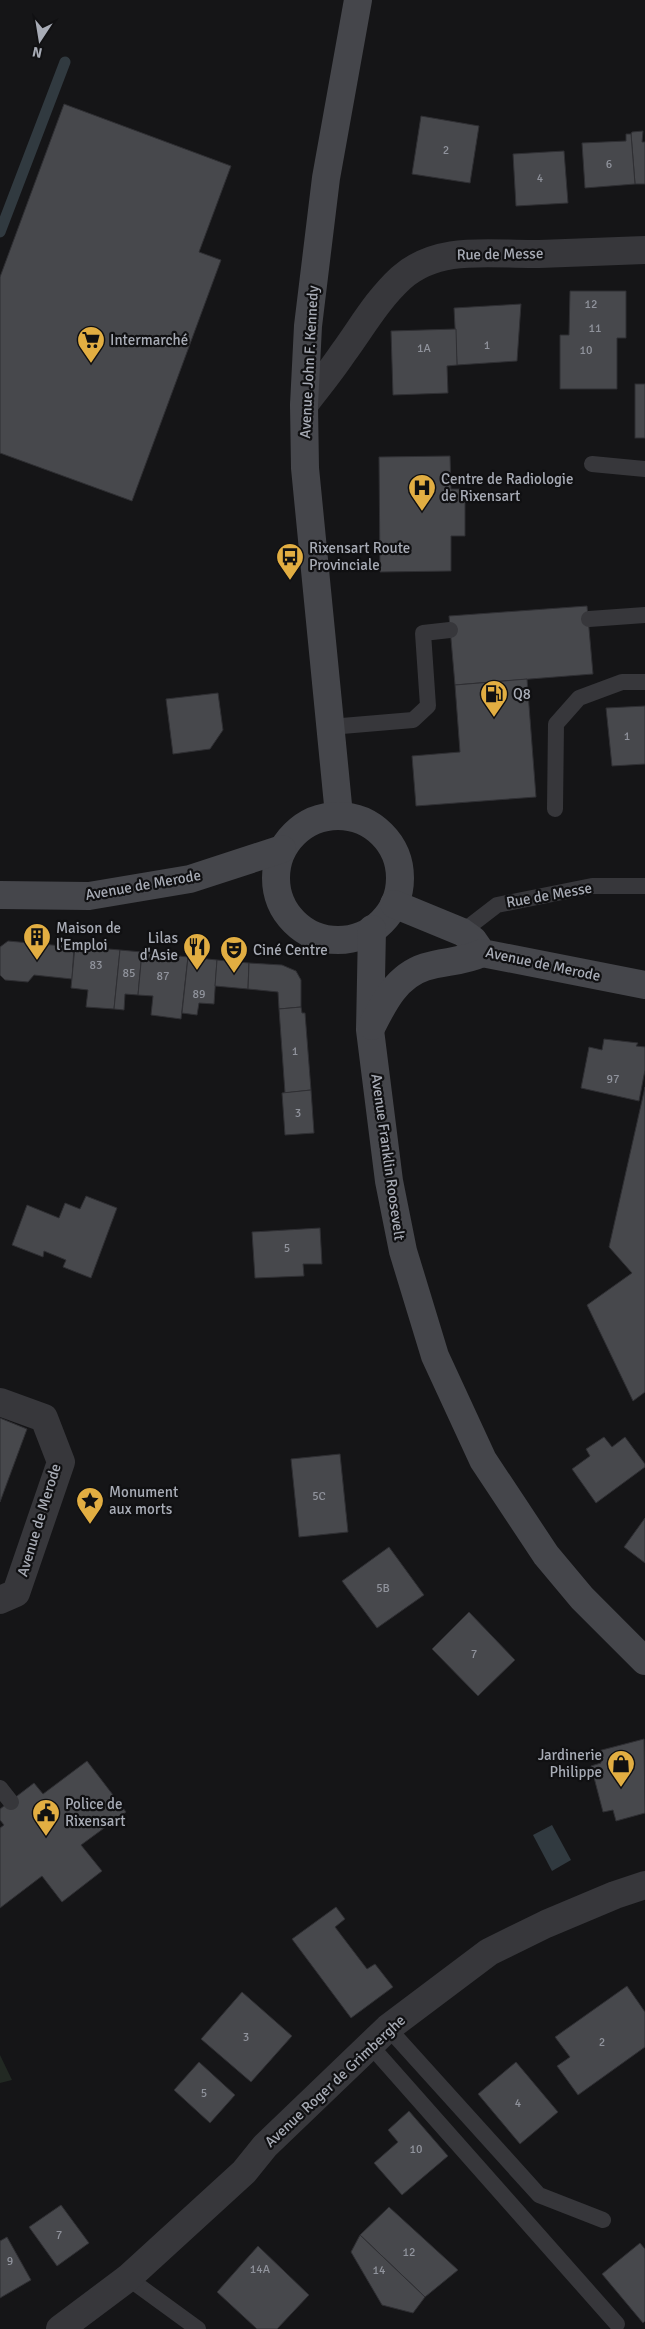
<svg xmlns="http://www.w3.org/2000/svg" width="645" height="2329" font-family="Signika,sans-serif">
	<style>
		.green { fill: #222923 }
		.water { fill: #313a40 }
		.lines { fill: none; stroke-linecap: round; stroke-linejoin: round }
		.stream { stroke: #313a40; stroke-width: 11 }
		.building { fill: #47484c; stroke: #2f2f33 }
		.lane { stroke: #37373b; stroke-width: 16 }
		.street { stroke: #37373b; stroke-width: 28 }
		.secondary { stroke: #45464b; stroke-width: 28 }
		.labels { text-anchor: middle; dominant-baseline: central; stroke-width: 4.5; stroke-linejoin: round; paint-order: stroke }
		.number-label { font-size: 12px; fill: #90939c }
		.street-label { font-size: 15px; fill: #a8acb6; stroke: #101012 }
		.poi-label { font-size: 15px; fill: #a8acb6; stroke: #101012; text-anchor: start }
	</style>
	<rect width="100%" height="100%" fill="#151517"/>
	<polygon class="green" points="0,2055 12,2080 0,2083"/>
	<polygon class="water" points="552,1825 571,1860 552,1871 533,1835"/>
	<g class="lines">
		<polyline class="stream" points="0,232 65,62"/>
	</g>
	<g class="building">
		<polygon points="64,104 231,166 199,252 221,260 132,501 0,453 0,277"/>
		<polygon points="421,116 479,126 470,183 412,174"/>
		<polygon points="643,131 642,142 645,142 645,184 635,184 631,134 632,132"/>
		<polygon points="626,134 631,134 635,184 585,188 582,143 626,141"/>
		<polygon points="564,151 568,203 516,206 513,154"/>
		<polygon points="570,291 626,291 626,338 617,338 617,389 560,389 560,335 569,335"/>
		<polygon points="521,304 517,361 457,365 454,308"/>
		<polygon points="456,329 457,365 447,366 448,393 393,395 391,331"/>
		<rect x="635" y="384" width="10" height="54"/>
		<polygon points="450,456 451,489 465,489 465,536 451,536 451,571 380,572 379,457"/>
		<polygon points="587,606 593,674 455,685 449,616"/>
		<polygon points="527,679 536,797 416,806 412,756 460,752 455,685"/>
		<polygon points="218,693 223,730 210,749 173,754 166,699"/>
		<polygon points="645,706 645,764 612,766 606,708"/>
		<polygon points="8,941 74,947 72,979 34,975 28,982 5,980 0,975 0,947"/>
		<polygon points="75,946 120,950 114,1009 86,1007 88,990 71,988"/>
		<polygon points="120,950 142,952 138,995 125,994 124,1010 114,1009"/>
		<polygon points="142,952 188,957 181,1019 151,1015 153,996 138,995"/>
		<polygon points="188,957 217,960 214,1004 199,1003 197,1015 182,1013"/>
		<polygon points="217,960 249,963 248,989 215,986"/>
		<polygon points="249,963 282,965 296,971 301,980 301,1007 279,1009 278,992 248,989"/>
		<polygon points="301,1007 302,1013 305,1013 311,1090 285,1093 279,1009"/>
		<polygon points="604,1039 638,1043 636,1046 645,1047 645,1070 639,1101 581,1088 589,1047 602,1050"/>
		<polygon points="645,1087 645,1392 633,1401 587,1305 632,1273 609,1247"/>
		<polygon points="311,1090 314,1133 285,1135 282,1093"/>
		<polygon points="86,1196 117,1208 91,1278 63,1267 66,1260 44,1251 43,1257 12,1245 27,1205 59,1218 65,1203 80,1209"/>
		<polygon points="320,1228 322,1264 303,1264 304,1276 255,1278 252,1232"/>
		<polygon points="0,1418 27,1429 0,1502"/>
		<polygon points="604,1437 612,1447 625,1437 645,1464 645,1467 596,1503 572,1469 590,1456 586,1449"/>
		<polygon points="340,1454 348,1532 299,1537 291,1459"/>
		<polygon points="645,1518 645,1563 624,1547"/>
		<polygon points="389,1547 424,1595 377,1628 342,1581"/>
		<polygon points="469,1612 515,1660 478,1696 432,1649"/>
		<polygon points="644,1739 645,1813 616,1821 613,1810 603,1812 591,1766 601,1763 598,1751"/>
		<polygon points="87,1761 126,1812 81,1845 102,1871 62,1902 42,1876 0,1908 0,1828 4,1825 0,1820 0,1809 34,1783 43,1794"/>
		<polygon points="336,1907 345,1919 335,1927 367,1969 375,1964 393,1987 351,2018 292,1939"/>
		<polygon points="627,1986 645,2012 645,2047 578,2095 557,2066 570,2057 555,2037"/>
		<polygon points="242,1992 292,2036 251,2082 201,2039"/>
		<polygon points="199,2062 235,2095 210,2123 174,2090"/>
		<polygon points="516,2062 558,2112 520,2144 478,2094"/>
		<polygon points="409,2111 448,2156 402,2195 374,2163 398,2142 388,2130"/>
		<polygon points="61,2205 89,2243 57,2266 29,2227"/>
		<polygon points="389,2207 458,2270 425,2297 360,2235"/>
		<polygon points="360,2235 425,2297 413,2313 382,2305 351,2252"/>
		<polygon points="7,2237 31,2280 0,2298 0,2241"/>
		<polygon points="640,2243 645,2249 645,2321 643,2323 602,2274"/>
		<polygon points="258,2246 309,2295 277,2329 257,2329 217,2292"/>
	</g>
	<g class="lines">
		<g class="lane">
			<polyline points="592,464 645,469"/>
			<polyline points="589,619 645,615"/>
			<polyline points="330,727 413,720 428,706 423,633 450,630"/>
			<polyline points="555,809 556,724 579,698 622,682 645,682"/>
			<polyline points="462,932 497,905 592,886 645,886"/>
			<polyline points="0,1788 11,1802"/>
			<polyline points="388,2028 539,2195 603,2220"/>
			<polyline points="370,2045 617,2324"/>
			<polyline points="128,2278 198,2329"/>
		</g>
		<g class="street">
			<path d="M304,405C317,388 331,371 343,353C362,327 377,300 401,278C439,244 492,255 539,254C574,253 610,251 645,250"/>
			<polyline points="0,1402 44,1418 61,1462 16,1593 0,1600"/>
			<polyline points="60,2329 128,2278 244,2172 265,2146 388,2028 489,1952 546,1924 615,1895 645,1885"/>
		</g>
		<g class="secondary">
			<polyline points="339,815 305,468 304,405 308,326 326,178 358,0"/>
			<circle cx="338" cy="878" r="62"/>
			<polyline points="0,895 89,896 190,879 282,849"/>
			<polyline points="394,904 462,932 473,940 482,953 645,985"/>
			<polyline points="372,929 370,1030 389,1181 403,1251 435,1356 483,1460 546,1555 582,1598 645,1661"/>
			<path d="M372,1026C384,1002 397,976 425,967C444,961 463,962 482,953"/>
		</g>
	</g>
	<defs>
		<symbol id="supermarket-pin" viewBox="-11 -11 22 30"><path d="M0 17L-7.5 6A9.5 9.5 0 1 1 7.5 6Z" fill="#e2ae42" stroke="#101012"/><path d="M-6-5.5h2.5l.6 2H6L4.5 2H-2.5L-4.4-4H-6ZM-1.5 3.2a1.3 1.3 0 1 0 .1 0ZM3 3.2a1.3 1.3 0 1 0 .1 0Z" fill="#111"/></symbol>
		<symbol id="hospital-pin" viewBox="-11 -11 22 30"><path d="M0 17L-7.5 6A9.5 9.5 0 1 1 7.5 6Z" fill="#e2ae42" stroke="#101012"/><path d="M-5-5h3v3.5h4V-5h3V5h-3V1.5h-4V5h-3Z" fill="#111"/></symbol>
		<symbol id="bus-pin" viewBox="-11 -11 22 30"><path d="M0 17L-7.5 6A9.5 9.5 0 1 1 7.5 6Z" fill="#e2ae42" stroke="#101012"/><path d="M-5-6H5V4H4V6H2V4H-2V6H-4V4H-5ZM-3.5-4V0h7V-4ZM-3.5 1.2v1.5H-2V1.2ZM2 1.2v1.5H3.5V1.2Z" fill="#111"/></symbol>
		<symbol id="fuel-pin" viewBox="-11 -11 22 30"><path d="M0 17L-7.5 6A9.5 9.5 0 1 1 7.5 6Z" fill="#e2ae42" stroke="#101012"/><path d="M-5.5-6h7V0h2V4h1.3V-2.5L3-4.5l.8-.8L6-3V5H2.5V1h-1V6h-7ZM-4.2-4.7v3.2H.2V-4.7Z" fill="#111"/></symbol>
		<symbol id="building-pin" viewBox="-11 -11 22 30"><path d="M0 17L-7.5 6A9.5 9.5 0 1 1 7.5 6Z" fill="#e2ae42" stroke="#101012"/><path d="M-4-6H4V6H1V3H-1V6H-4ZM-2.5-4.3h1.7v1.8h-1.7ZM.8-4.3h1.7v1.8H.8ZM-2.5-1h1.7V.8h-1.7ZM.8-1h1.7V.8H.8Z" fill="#111"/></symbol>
		<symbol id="restaurant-pin" viewBox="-11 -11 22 30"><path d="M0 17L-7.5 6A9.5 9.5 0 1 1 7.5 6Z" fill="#e2ae42" stroke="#101012"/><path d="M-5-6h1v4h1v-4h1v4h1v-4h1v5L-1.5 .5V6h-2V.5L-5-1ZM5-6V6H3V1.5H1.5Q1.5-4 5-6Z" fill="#111"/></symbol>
		<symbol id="theatre-pin" viewBox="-11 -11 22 30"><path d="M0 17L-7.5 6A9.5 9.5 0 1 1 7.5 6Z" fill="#e2ae42" stroke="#101012"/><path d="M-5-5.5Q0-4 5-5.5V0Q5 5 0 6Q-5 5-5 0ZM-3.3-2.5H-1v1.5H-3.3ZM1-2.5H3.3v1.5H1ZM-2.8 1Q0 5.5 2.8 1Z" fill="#111"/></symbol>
		<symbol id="sight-pin" viewBox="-11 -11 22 30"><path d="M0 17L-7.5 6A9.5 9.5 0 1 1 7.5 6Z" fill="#e2ae42" stroke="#101012"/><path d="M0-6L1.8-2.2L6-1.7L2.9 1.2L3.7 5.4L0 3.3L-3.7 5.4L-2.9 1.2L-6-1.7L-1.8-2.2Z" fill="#111"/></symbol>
		<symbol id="shop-pin" viewBox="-11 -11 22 30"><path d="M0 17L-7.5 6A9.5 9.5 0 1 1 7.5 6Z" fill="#e2ae42" stroke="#101012"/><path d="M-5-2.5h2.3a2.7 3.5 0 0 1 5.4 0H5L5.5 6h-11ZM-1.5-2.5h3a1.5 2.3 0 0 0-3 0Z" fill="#111"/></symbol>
		<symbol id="civic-pin" viewBox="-11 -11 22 30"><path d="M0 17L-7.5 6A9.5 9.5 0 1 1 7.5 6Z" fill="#e2ae42" stroke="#101012"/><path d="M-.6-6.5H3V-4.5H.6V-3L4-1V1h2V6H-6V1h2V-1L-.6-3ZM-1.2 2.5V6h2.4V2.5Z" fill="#111"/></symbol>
	</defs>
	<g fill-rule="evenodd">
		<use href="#supermarket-pin" x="75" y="324" width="32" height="43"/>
		<use href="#hospital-pin" x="406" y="472" width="32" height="43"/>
		<use href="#bus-pin" x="274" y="541" width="32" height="43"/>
		<use href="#fuel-pin" x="478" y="678" width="32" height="43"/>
		<use href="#building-pin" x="21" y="921" width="32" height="43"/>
		<use href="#restaurant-pin" x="181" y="931" width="32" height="43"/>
		<use href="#theatre-pin" x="218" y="934" width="32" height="43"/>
		<use href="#sight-pin" x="74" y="1485" width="32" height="43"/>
		<use href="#shop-pin" x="605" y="1748" width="32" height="43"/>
		<use href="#civic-pin" x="30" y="1797" width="32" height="43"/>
	</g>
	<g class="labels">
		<g class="number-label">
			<text x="446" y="150">2</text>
			<text x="609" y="164">6</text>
			<text x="540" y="178">4</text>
			<text x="591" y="304">12</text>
			<text x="595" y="328">11</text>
			<text x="487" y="345">1</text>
			<text x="424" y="348">1A</text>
			<text x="586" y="350">10</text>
			<text x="627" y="736">1</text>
			<text x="96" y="965">83</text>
			<text x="129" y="973">85</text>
			<text x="163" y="976">87</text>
			<text x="199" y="994">89</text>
			<text x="295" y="1051">1</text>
			<text x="613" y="1079">97</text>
			<text x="298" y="1113">3</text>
			<text x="287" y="1248">5</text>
			<text x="319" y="1496">5C</text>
			<text x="383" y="1588">5B</text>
			<text x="474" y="1654">7</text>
			<text x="246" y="2037">3</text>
			<text x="602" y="2042">2</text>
			<text x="204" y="2093">5</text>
			<text x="518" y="2103">4</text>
			<text x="416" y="2149">10</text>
			<text x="59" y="2235">7</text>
			<text x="409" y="2252">12</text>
			<text x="10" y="2261">9</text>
			<text x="260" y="2269">14A</text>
			<text x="379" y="2270">14</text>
		</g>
		<g class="street-label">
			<text transform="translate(500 254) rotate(-1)">Rue de Messe</text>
			<text transform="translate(309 362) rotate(-87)">Avenue John F. Kennedy</text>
			<text transform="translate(143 885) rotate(-10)">Avenue de Merode</text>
			<text transform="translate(549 895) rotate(-10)">Rue de Messe</text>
			<text transform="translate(543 964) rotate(12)">Avenue de Merode</text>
			<text transform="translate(388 1157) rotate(82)">Avenue Franklin Roosevelt</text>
			<text transform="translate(39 1520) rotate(-73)">Avenue de Merode</text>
			<text transform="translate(335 2081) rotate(-43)">Avenue Roger de Grimberghe</text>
		</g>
		<g class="poi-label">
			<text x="110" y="340">Intermarché</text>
			<text x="441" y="479">Centre de Radiologie<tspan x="441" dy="17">de Rixensart</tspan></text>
			<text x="309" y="548">Rixensart Route<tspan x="309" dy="17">Provinciale</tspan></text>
			<text x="513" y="694">Q8</text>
			<text x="56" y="928">Maison de<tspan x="56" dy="17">l'Emploi</tspan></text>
			<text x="178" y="938" text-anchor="end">Lilas<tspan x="178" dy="17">d'Asie</tspan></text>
			<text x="253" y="950">Ciné Centre</text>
			<text x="109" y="1492">Monument<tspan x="109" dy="17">aux morts</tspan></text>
			<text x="602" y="1755" text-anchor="end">Jardinerie<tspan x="602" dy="17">Philippe</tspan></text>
			<text x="65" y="1804">Police de<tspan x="65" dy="17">Rixensart</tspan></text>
		</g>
	</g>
	<g transform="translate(40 40) rotate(192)" stroke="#101012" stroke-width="4" paint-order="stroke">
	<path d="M0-4L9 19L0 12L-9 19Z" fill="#a8acb6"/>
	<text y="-8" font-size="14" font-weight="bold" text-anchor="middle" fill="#a8acb6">N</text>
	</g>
</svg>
